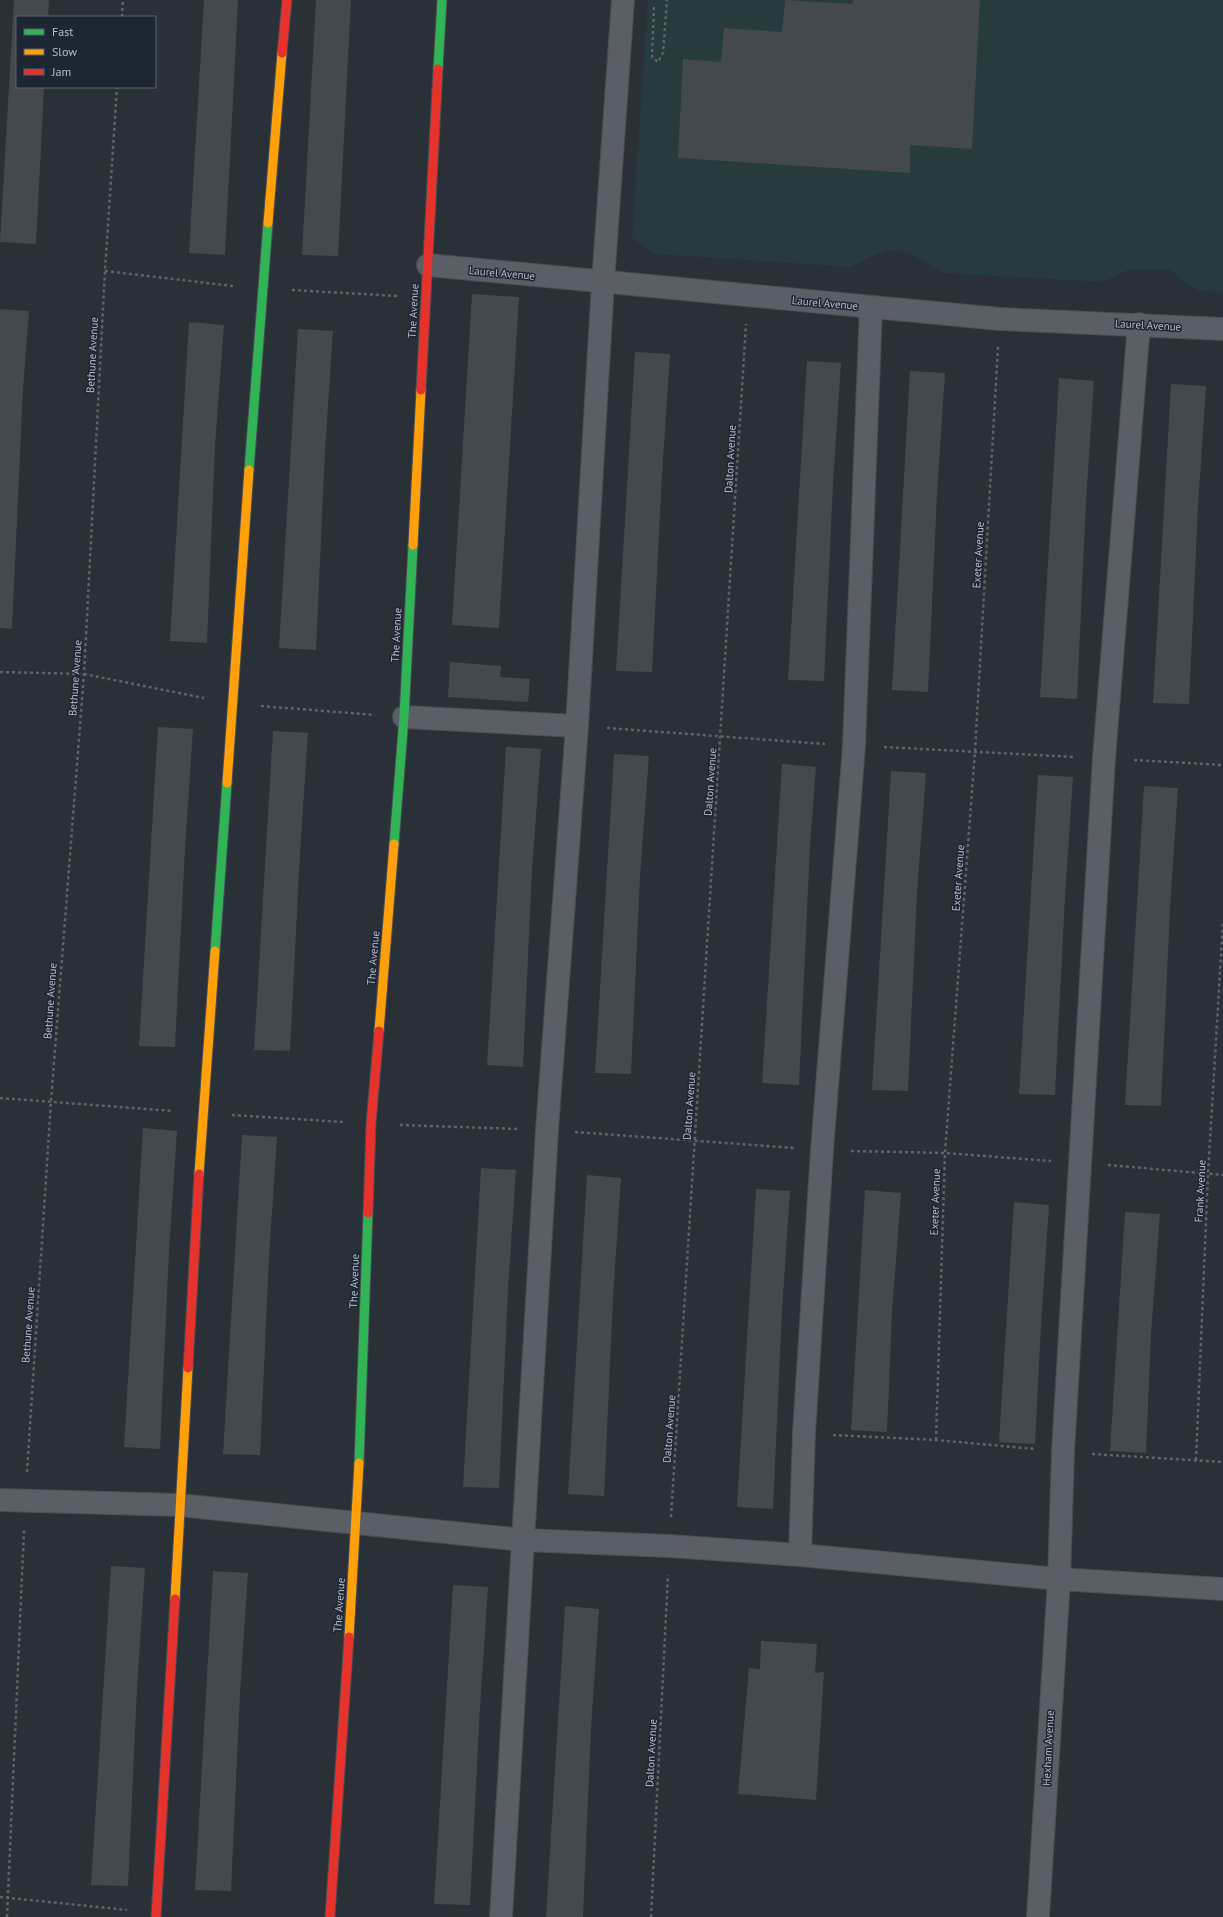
<svg xmlns="http://www.w3.org/2000/svg" width="1223" height="1917" font-family="'PT Sans',sans-serif">
	<style>
		.green { fill: #273a3e }
		.building { fill: #444950 }
		.lines { fill: none; stroke-linecap: round; stroke-linejoin: round }
		.street-casing { stroke: #484c53; stroke-width: 24 }
		.fast-casing { stroke: #484c53; stroke-width: 11 }
		.slow-casing { stroke: #484c53; stroke-width: 11 }
		.jam-casing { stroke: #484c53; stroke-width: 11 }
		.path { stroke: #5d636a; stroke-width: 2.5; stroke-dasharray: 3 3; stroke-linecap: butt }
		.street { stroke: #5a5e66; stroke-width: 22 }
		.fast { stroke: #30b455; stroke-width: 9 }
		.slow { stroke: #ff9f0a; stroke-width: 9 }
		.jam { stroke: #e5322d; stroke-width: 9 }
		.labels { text-anchor: middle; dominant-baseline: central; stroke-width: 3; stroke-linejoin: round; paint-order: stroke }
		.street-label { font-size: 11px; fill: #b4bcc9; stroke: #1d2633 }
	</style>
	<rect width="100%" height="100%" fill="#2a3038"/>
	<polygon class="green" points="648,0 1223,0 1223,293 1197,290 1168,269 1130,269 1103,282 944,273 908,252 886,250 850,267 656,254 632,238"/>
	<g class="building">
		<polygon points="14,0 49,0 48,17 17,17 17,87 44,87 36,244 0,242"/>
		<polygon points="204,0 238,0 225,255 189,253"/>
		<polygon points="316,0 351,0 338,256 302,255"/>
		<polygon points="785,0 853,4 853,0 980,0 972,149 910,145 910,173 678,158 683,59 721,62 724,28 782,32"/>
		<polygon points="472,294 519,297 499,628 452,625"/>
		<polygon points="0,309 29,311 23,389 12,629 0,628"/>
		<polygon points="189,322 224,325 215,445 207,643 170,641"/>
		<polygon points="298,329 333,331 325,451 316,650 279,648"/>
		<polygon points="635,352 670,354 662,475 652,672 616,671"/>
		<polygon points="807,361 841,363 833,483 824,681 788,680"/>
		<polygon points="910,371 945,373 937,494 928,692 892,690"/>
		<polygon points="1059,378 1094,381 1086,501 1077,699 1040,697"/>
		<polygon points="1171,384 1206,386 1198,506 1189,704 1153,703"/>
		<polygon points="450,662 501,666 500,677 530,679 528,702 448,697"/>
		<polygon points="158,727 193,729 185,849 175,1047 139,1046"/>
		<polygon points="273,731 308,733 300,853 290,1051 254,1050"/>
		<polygon points="506,747 541,749 532,869 523,1067 487,1065"/>
		<polygon points="614,754 649,756 640,876 631,1074 595,1073"/>
		<polygon points="782,764 816,767 810,845 799,1085 762,1083"/>
		<polygon points="891,771 926,773 917,893 908,1091 872,1090"/>
		<polygon points="1038,775 1073,777 1065,897 1055,1095 1019,1094"/>
		<polygon points="1144,786 1178,788 1170,908 1161,1106 1125,1105"/>
		<polygon points="143,1128 177,1131 169,1251 160,1449 124,1447"/>
		<polygon points="242,1135 277,1137 269,1257 260,1455 223,1454"/>
		<polygon points="481,1168 516,1170 508,1290 499,1488 463,1487"/>
		<polygon points="587,1175 621,1178 613,1298 604,1496 568,1494"/>
		<polygon points="756,1189 790,1191 782,1311 773,1509 737,1507"/>
		<polygon points="865,1190 901,1193 892,1313 887,1432 851,1430"/>
		<polygon points="1014,1202 1049,1205 1041,1325 1035,1444 999,1442"/>
		<polygon points="1125,1212 1160,1214 1151,1334 1146,1453 1110,1451"/>
		<polygon points="111,1566 145,1568 137,1688 128,1886 91,1885"/>
		<polygon points="213,1571 248,1573 240,1693 231,1891 195,1890"/>
		<polygon points="453,1585 488,1587 480,1707 470,1905 434,1904"/>
		<polygon points="565,1606 599,1609 591,1729 583,1917 546,1917"/>
		<polygon points="761,1641 817,1644 815,1673 824,1672 816,1800 738,1794 749,1668 760,1669"/>
	</g>
	<g class="lines">
		<defs>
			<g id="street">
				<polyline points="428,265 1000,319 1223,329"/>
				<polyline points="404,717 577,726"/>
				<polyline points="0,1500 179,1505 523,1540 669,1546 800,1555 1059,1579 1223,1589"/>
				<polyline points="800,1555 804,1433 822,1150 854,746 871,307"/>
				<polyline points="501,1917 547,1130 577,726 603,282 623,0"/>
				<polyline points="1038,1917 1059,1579 1063,1452 1104,758 1139,324"/>
			</g>
			<g id="fast">
				<polyline points="438,69 442,0"/>
				<polyline points="249,470 268,223"/>
				<polyline points="394,844 404,717 413,545"/>
				<polyline points="215,951 227,783"/>
				<polyline points="359,1463 368,1213"/>
			</g>
			<g id="slow">
				<polyline points="268,223 282,53"/>
				<polyline points="413,545 421,390"/>
				<polyline points="227,783 249,470"/>
				<polyline points="379,1031 394,844"/>
				<polyline points="199,1174 215,951"/>
				<polyline points="175,1599 188,1368"/>
				<polyline points="349,1637 359,1463"/>
			</g>
			<g id="jam">
				<polyline points="282,53 287,0"/>
				<polyline points="421,390 438,69"/>
				<polyline points="368,1213 371,1124 379,1031"/>
				<polyline points="188,1368 199,1174"/>
				<polyline points="156,1917 175,1599"/>
				<polyline points="330,1917 349,1637"/>
			</g>
		</defs>
		<use href="#street" class="street-casing"/>
		<use href="#fast" class="fast-casing"/>
		<use href="#slow" class="slow-casing"/>
		<use href="#jam" class="jam-casing"/>
		<g class="path">
			<polyline points="654,7 652,57 658,62 663,53 667,0"/>
			<polyline points="122,17 123,0"/>
			<polyline points="105,271 233,286"/>
			<polyline points="292,290 397,296"/>
			<polyline points="0,672 84,674 204,698"/>
			<polyline points="261,706 375,715"/>
			<polyline points="607,728 825,744"/>
			<polyline points="884,747 1075,757"/>
			<polyline points="1134,760 1223,765"/>
			<polyline points="0,1098 173,1111"/>
			<polyline points="232,1115 343,1122"/>
			<polyline points="400,1125 519,1129"/>
			<polyline points="575,1132 794,1148"/>
			<polyline points="851,1151 945,1153 1051,1161"/>
			<polyline points="1108,1165 1223,1175"/>
			<polyline points="833,1435 936,1440 1035,1449"/>
			<polyline points="936,1440 945,1153 975,751 998,347"/>
			<polyline points="1092,1454 1223,1462"/>
			<polyline points="1196,1460 1208,1174 1223,922"/>
			<polyline points="27,1472 51,1101 84,674 105,271 117,87"/>
			<polyline points="671,1517 746,324"/>
			<polyline points="0,1897 127,1910"/>
			<polyline points="7,1917 24,1530"/>
			<polyline points="651,1917 668,1575"/>
		</g>
		<use href="#street" class="street"/>
		<use href="#fast" class="fast"/>
		<use href="#slow" class="slow"/>
		<use href="#jam" class="jam"/>
	</g>
	<g class="labels">
		<g class="street-label">
			<text transform="translate(502 273) rotate(5)">Laurel Avenue</text>
			<text transform="translate(825 303) rotate(5)">Laurel Avenue</text>
			<text transform="translate(413 311) rotate(-87)">The Avenue</text>
			<text transform="translate(1148 325) rotate(3)">Laurel Avenue</text>
			<text transform="translate(92 355) rotate(-87)">Bethune Avenue</text>
			<text transform="translate(730 459) rotate(-87)">Dalton Avenue</text>
			<text transform="translate(978 555) rotate(-87)">Exeter Avenue</text>
			<text transform="translate(396 635) rotate(-87)">The Avenue</text>
			<text transform="translate(75 678) rotate(-86)">Bethune Avenue</text>
			<text transform="translate(710 782) rotate(-86)">Dalton Avenue</text>
			<text transform="translate(958 878) rotate(-86)">Exeter Avenue</text>
			<text transform="translate(373 958) rotate(-85)">The Avenue</text>
			<text transform="translate(50 1001) rotate(-86)">Bethune Avenue</text>
			<text transform="translate(689 1106) rotate(-86)">Dalton Avenue</text>
			<text transform="translate(1200 1191) rotate(-87)">Frank Avenue</text>
			<text transform="translate(935 1202) rotate(-88)">Exeter Avenue</text>
			<text transform="translate(354 1281) rotate(-88)">The Avenue</text>
			<text transform="translate(28 1325) rotate(-86)">Bethune Avenue</text>
			<text transform="translate(669 1429) rotate(-86)">Dalton Avenue</text>
			<text transform="translate(339 1605) rotate(-86)">The Avenue</text>
			<text transform="translate(1048 1748) rotate(-87)">Hexham Avenue</text>
			<text transform="translate(651 1753) rotate(-87)">Dalton Avenue</text>
		</g>
	</g>
	<rect x="16" y="16" width="140" height="72" fill="#1d2633" stroke="#59626f"/>
	<rect x="24" y="29" width="20" height="6" fill="#30b455" stroke="#59626f"/>
	<text x="52" y="36" font-size="12" fill="#b4bcc9">Fast</text>
	<rect x="24" y="49" width="20" height="6" fill="#ff9f0a" stroke="#59626f"/>
	<text x="52" y="56" font-size="12" fill="#b4bcc9">Slow</text>
	<rect x="24" y="69" width="20" height="6" fill="#e5322d" stroke="#59626f"/>
	<text x="52" y="76" font-size="12" fill="#b4bcc9">Jam</text>
</svg>
